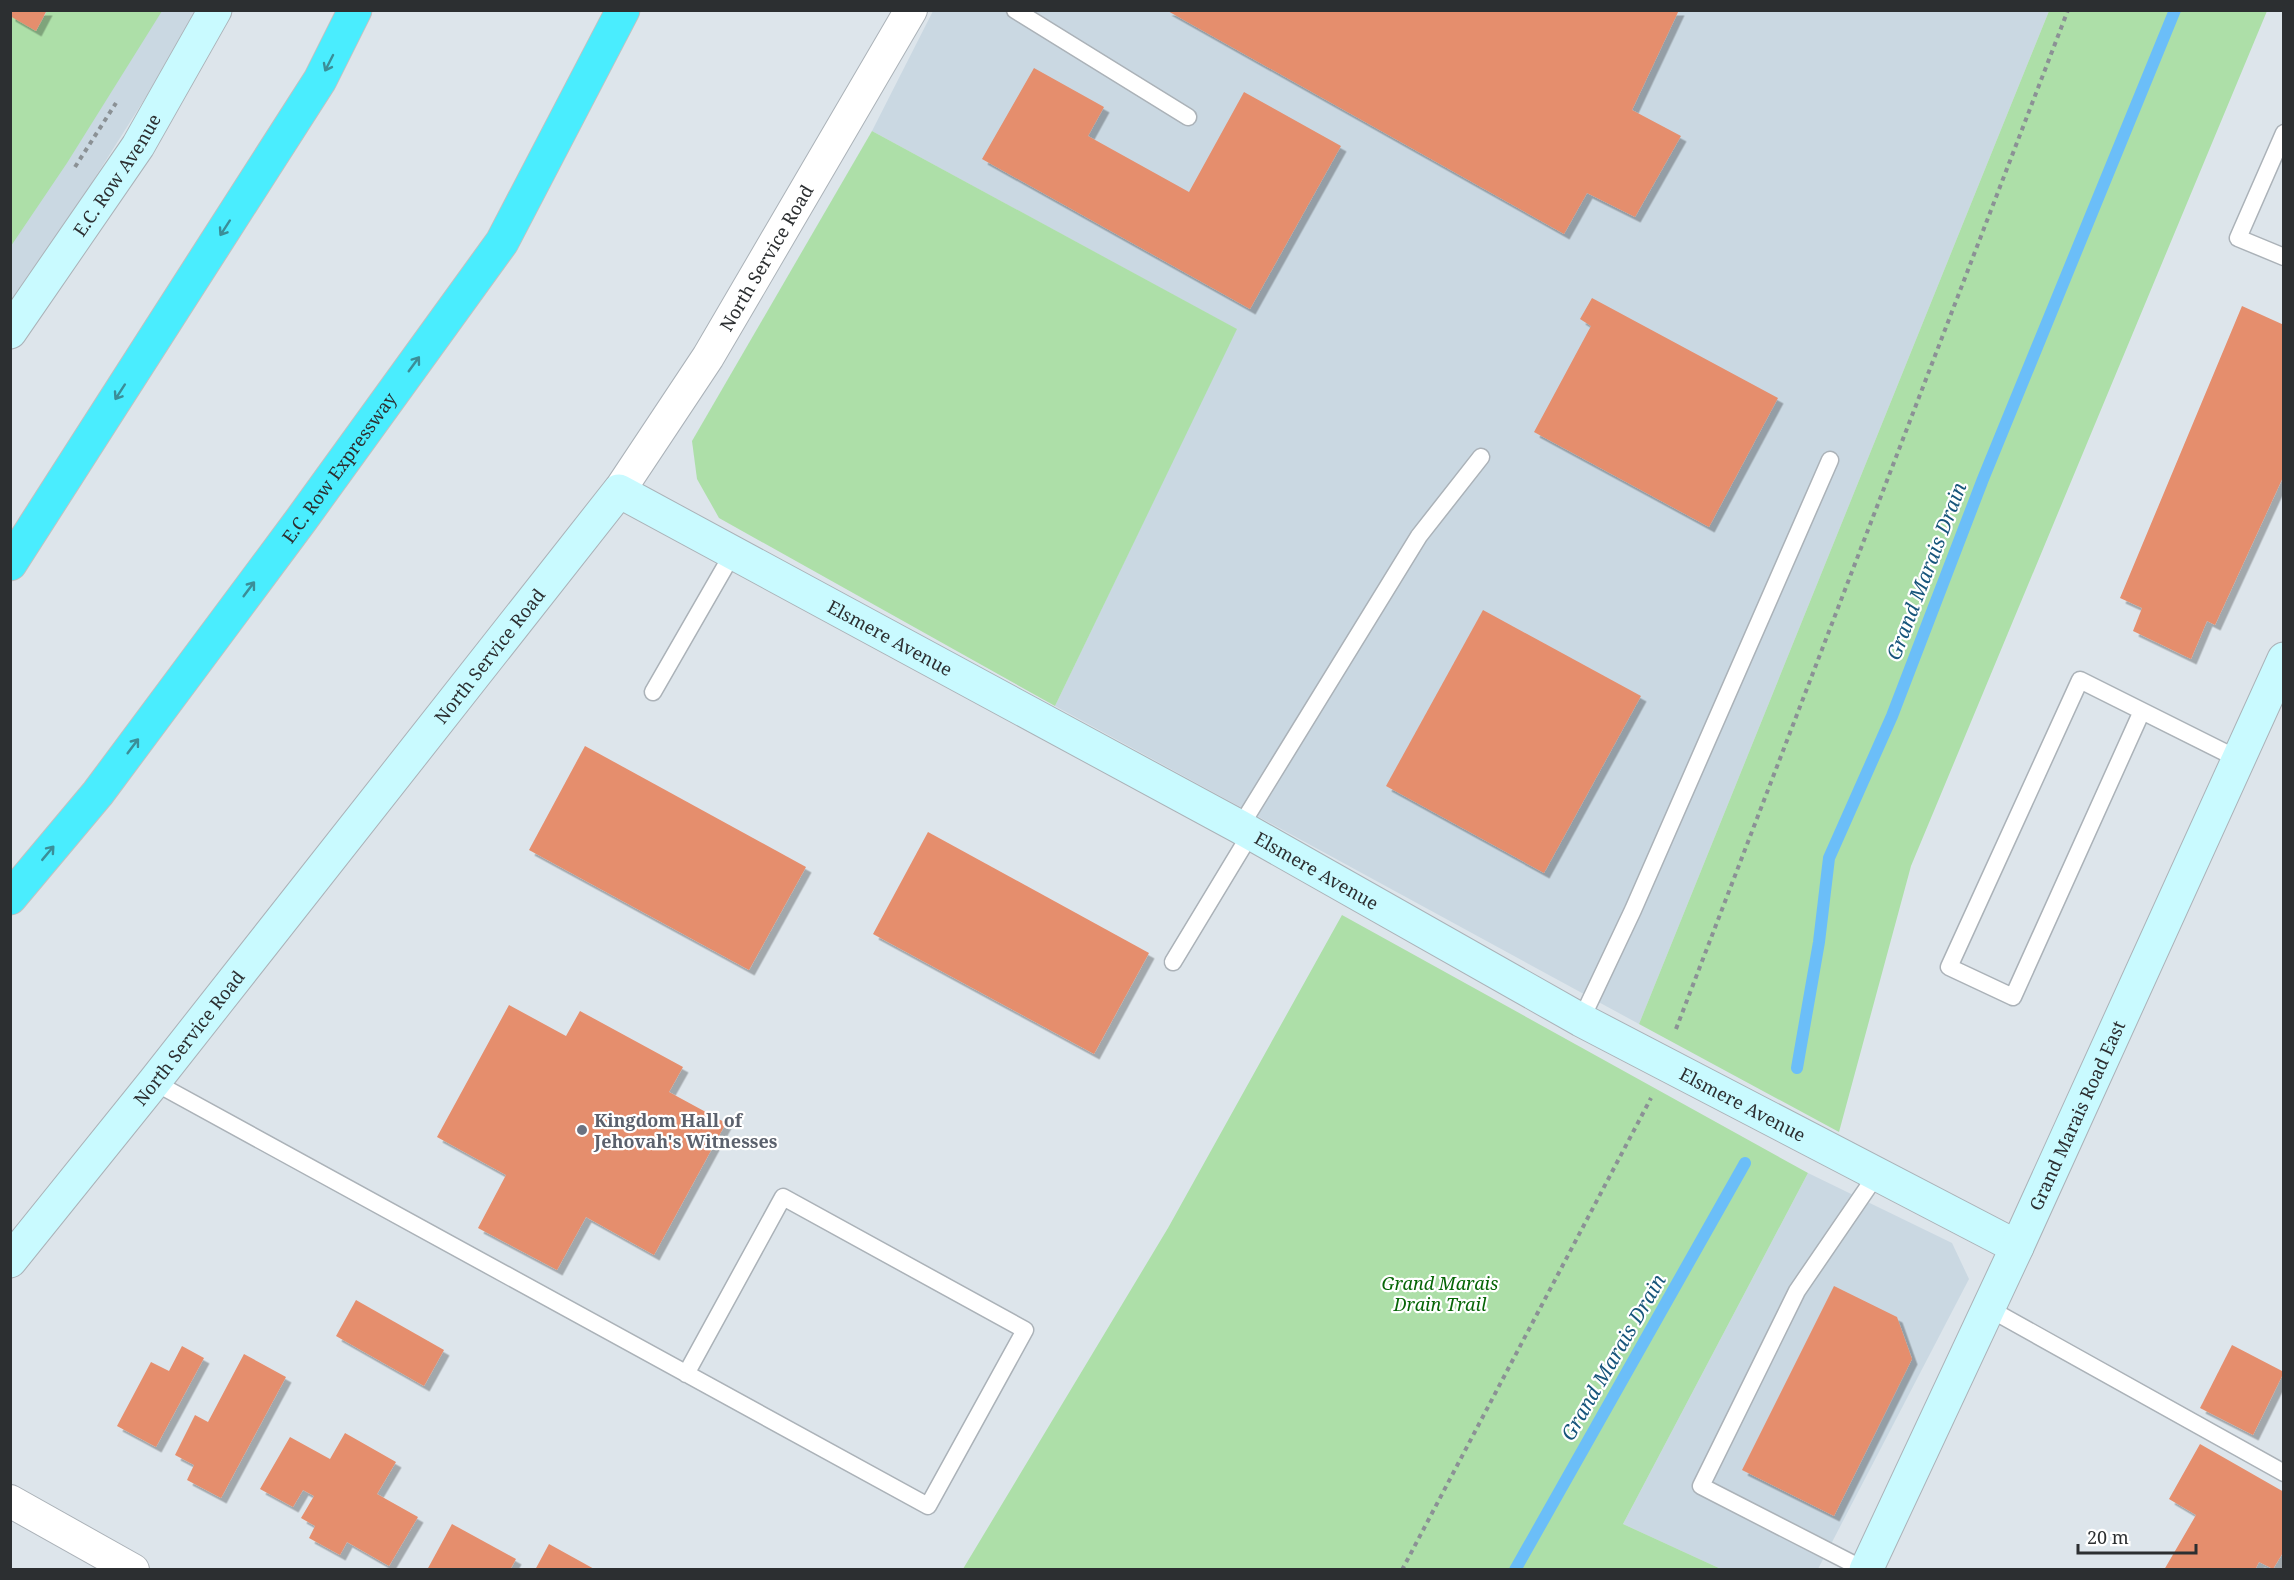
<svg xmlns="http://www.w3.org/2000/svg" width="2294" height="1580" font-family="'Noto Serif',serif">
	<style>
		.built { fill: #cad8e2 }
		.green { fill: #addfa8 }
		.lines { fill: none; stroke-linecap: round; stroke-linejoin: round }
		.stream { stroke: #6bbef8; stroke-width: 12 }
		.building { fill: #e58e6d; filter: url(#shadow) }
		.lane-casing { stroke: #abb2b8; stroke-width: 19 }
		.street-casing { stroke: #abb2b8; stroke-width: 34 }
		.secondary-casing { stroke: #abb2b8; stroke-width: 35 }
		.highway-casing { stroke: #c0c1c1; stroke-width: 35 }
		.path { stroke: #8b9195; stroke-width: 4; stroke-dasharray: 4.5 4.5; stroke-linecap: butt }
		.lane { stroke: #fff; stroke-width: 16 }
		.street { stroke: #fff; stroke-width: 32 }
		.secondary { stroke: #c9faff; stroke-width: 33 }
		.highway { stroke: #4aedfe; stroke-width: 33 }
		.oneway { stroke: #3b8e98 }
		.worship-dot { fill: #6b7280; stroke: #fff; stroke-width: 2 }
		.labels { text-anchor: middle; dominant-baseline: central; stroke-width: 4.5; stroke-linejoin: round; paint-order: stroke }
		.street-label { font-size: 18px; fill: #2c2f31; stroke: #fff }
		.worship-label { font-size: 18px; font-weight: bold; fill: #5b616d; stroke: #fff; text-anchor: start }
		.park-label { font-size: 18px; font-style: italic; fill: #066506; stroke: #fff }
		.water-label { font-size: 20px; font-style: italic; fill: #17557b; stroke: #fff }
	</style>
	<defs>
		<filter id="shadow"><feDropShadow dx="5.5" dy="5.5" stdDeviation="0" flood-color="#0004"/></filter>
	</defs>
	<rect width="100%" height="100%" fill="#dde5eb"/>
	<g class="built">
		<polygon points="11,11 200,11 11,311"/>
		<polygon points="933,11 2049,11 1639,1024 1055,706 1236,329 872,131"/>
		<polygon points="1808,1173 1952,1243 1969,1279 1818,1569 1721,1569 1623,1524"/>
	</g>
	<g class="green">
		<polygon points="47,11 162,11 67,163 11,246 11,16 36,31"/>
		<polygon points="2049,11 2267,11 1911,866 1839,1132 1639,1024"/>
		<polygon points="872,131 1237,329 1055,706 719,518 697,479 692,441"/>
		<polygon points="1342,915 1808,1173 1623,1524 1721,1569 963,1569 1168,1228"/>
	</g>
	<g class="lines">
		<g class="stream">
			<polyline points="1797,1068 1819,942 1829,858 1892,716 1983,479 2175,10"/>
			<polyline points="1515,1570 1745,1163"/>
		</g>
	</g>
	<g class="building">
		<polygon points="10,10 47,10 36,31 10,16"/>
		<polygon points="1166,10 1679,10 1632,110 1681,136 1635,217 1587,193 1564,234"/>
		<polygon points="1034,68 1104,107 1088,136 1189,192 1244,92 1341,146 1250,309 982,159"/>
		<polygon points="1592,298 1778,398 1709,527 1534,432 1591,326 1580,319"/>
		<polygon points="2242,306 2284,325 2284,475 2215,625 2207,621 2191,659 2133,631 2142,608 2120,598"/>
		<polygon points="1483,610 1641,696 1544,873 1386,786"/>
		<polygon points="585,746 806,867 749,970 529,850"/>
		<polygon points="928,832 1149,953 1094,1054 873,934"/>
		<polygon points="509,1005 566,1036 580,1011 683,1067 669,1092 726,1123 654,1255 586,1217 557,1270 478,1228 506,1175 437,1137"/>
		<polygon points="1834,1286 1897,1317 1912,1359 1834,1516 1742,1470"/>
		<polygon points="356,1300 444,1350 424,1386 336,1336"/>
		<polygon points="2232,1345 2284,1372 2253,1435 2200,1408"/>
		<polygon points="182,1346 204,1358 156,1447 117,1426 151,1362 169,1371"/>
		<polygon points="244,1354 286,1377 221,1498 187,1480 194,1465 175,1455 195,1415 208,1422"/>
		<polygon points="345,1433 396,1462 377,1494 418,1517 389,1566 347,1542 340,1555 309,1538 315,1526 301,1518 314,1496 303,1490 293,1507 260,1489 290,1437 330,1459"/>
		<polygon points="2200,1444 2284,1492 2284,1551 2273,1569 2259,1562 2255,1570 2164,1570 2196,1515 2169,1499"/>
		<polygon points="452,1524 516,1559 510,1570 427,1570"/>
		<polygon points="549,1544 596,1570 535,1570"/>
	</g>
	<g class="lines">
		<defs>
			<g id="lane">
				<polyline points="1015,10 1188,117"/>
				<polyline points="2284,133 2238,238 2284,257"/>
				<polyline points="653,692 733,553"/>
				<polyline points="2142,711 2013,997 1949,967 2080,680 2238,759"/>
				<polyline points="1240,827 1419,536 1481,457"/>
				<polyline points="1173,962 1251,833"/>
				<polyline points="1581,1020 1633,910 1830,460"/>
				<polyline points="154,1082 928,1506 1025,1330 783,1197 686,1374"/>
				<polyline points="1988,1308 2284,1473"/>
				<polyline points="1865,1570 1701,1486 1797,1291 1877,1174"/>
			</g>
			<g id="street">
				<path id="s1" d="M619,491L708,357L911,10"/>
				<polyline points="10,1501 133,1570"/>
			</g>
			<g id="secondary">
				<path id="s2" d="M10,332L138,146L215,10"/>
				<path id="s3" d="M10,1261L154,1082L619,491L1240,827L1581,1020L2017,1247"/>
				<path id="s4" d="M1866,1570L2017,1247L2284,659"/>
			</g>
			<g id="highway">
				<polyline points="10,564 320,80 355,10"/>
				<path id="s5" d="M10,898L98,793L301,520L502,242L623,10"/>
			</g>
		</defs>
		<use href="#lane" class="lane-casing"/>
		<use href="#street" class="street-casing"/>
		<use href="#secondary" class="secondary-casing"/>
		<use href="#highway" class="highway-casing"/>
		<g class="path">
			<polyline points="75,167 116,103"/>
			<polyline points="1676,1029 2068,10"/>
			<polyline points="1402,1570 1651,1098"/>
		</g>
		<use href="#lane" class="lane"/>
		<use href="#street" class="street"/>
		<use href="#secondary" class="secondary"/>
		<use href="#highway" class="highway"/>
	</g>
	<defs><path id="oneway-shaft" d="M-6 0H5M1.5-3L5.5 0L1.5 3" fill="none" stroke-width="1.6" stroke-linecap="round" stroke-linejoin="round" transform="scale(1.5)"/></defs>
	<g class="oneway">
		<use href="#oneway-shaft" transform="translate(329 63) rotate(117)"/>
		<use href="#oneway-shaft" transform="translate(225 228) rotate(123)"/>
		<use href="#oneway-shaft" transform="translate(414 364) rotate(-54)"/>
		<use href="#oneway-shaft" transform="translate(120 392) rotate(123)"/>
		<use href="#oneway-shaft" transform="translate(249 589) rotate(-53)"/>
		<use href="#oneway-shaft" transform="translate(133 746) rotate(-53)"/>
		<use href="#oneway-shaft" transform="translate(48 853) rotate(-50)"/>
	</g>
	<circle class="worship-dot" cx="582" cy="1130" r="6"/>
	<g class="labels">
		<g class="street-label">
			<text stroke="none"><textPath href="#s2" startOffset="190">E.C. Row Avenue</textPath></text>
			<text stroke="none"><textPath href="#s1" startOffset="276">North Service Road</textPath></text>
			<text stroke="none"><textPath href="#s5" startOffset="542">E.C. Row Expressway</textPath></text>
			<text stroke="none"><textPath href="#s3" startOffset="1290">Elsmere Avenue</textPath></text>
			<text stroke="none"><textPath href="#s3" startOffset="772">North Service Road</textPath></text>
			<text stroke="none"><textPath href="#s3" startOffset="1776">Elsmere Avenue</textPath></text>
			<text stroke="none"><textPath href="#s3" startOffset="286">North Service Road</textPath></text>
			<text stroke="none"><textPath href="#s3" startOffset="2262">Elsmere Avenue</textPath></text>
			<text stroke="none"><textPath href="#s4" startOffset="501">Grand Marais Road East</textPath></text>
		</g>
		<g class="worship-label">
			<text x="594" y="1120">Kingdom Hall of<tspan x="594" dy="21">Jehovah's Witnesses</tspan></text>
		</g>
		<g class="park-label">
			<text x="1440" y="1283">Grand Marais<tspan x="1440" dy="21">Drain Trail</tspan></text>
		</g>
		<g class="water-label">
			<text transform="translate(1926 571) rotate(-69)">Grand Marais Drain</text>
			<text transform="translate(1613 1357) rotate(-60)">Grand Marais Drain</text>
		</g>
	</g>
	<rect width="2294" height="1580" fill="none" stroke="#2c2f31" stroke-width="24"/>
	<path d="M2078 1544v9h118v-9" fill="none" stroke="#2c2f31" stroke-width="3"/>
	<text x="2087" y="1544" font-size="18" fill="#2c2f31" stroke="#ffffff" stroke-width="4.5" paint-order="stroke">20 m</text>
</svg>
